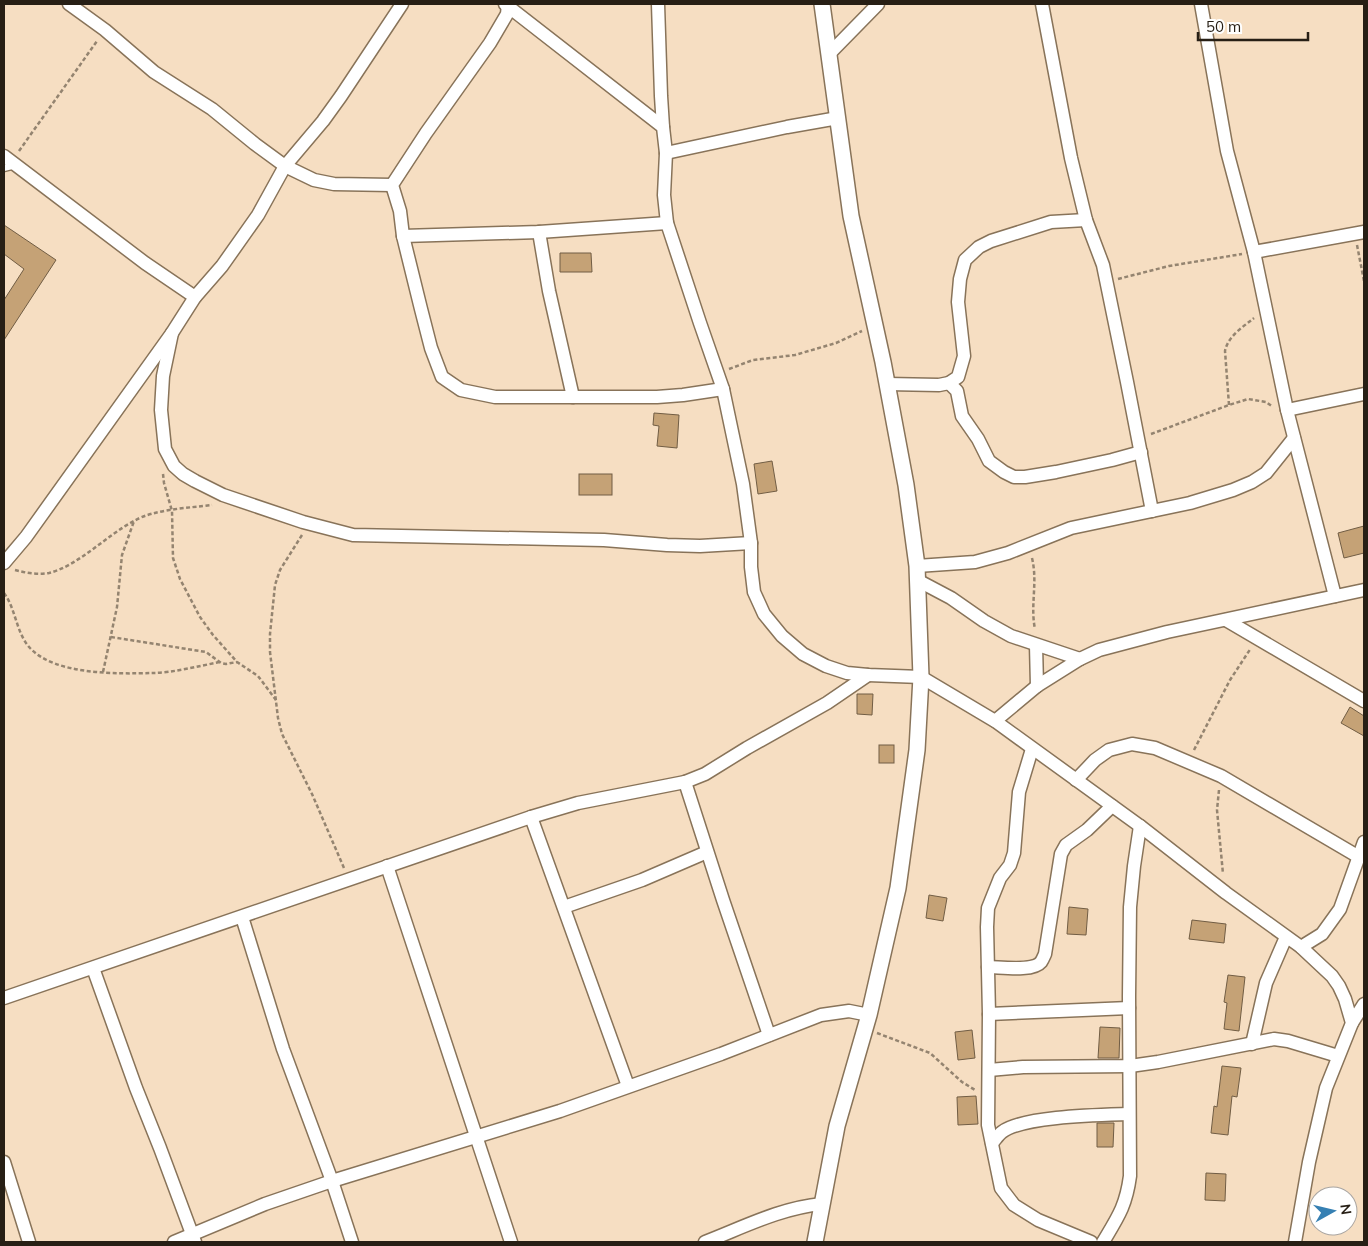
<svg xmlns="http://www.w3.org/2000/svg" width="1368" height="1246" font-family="Mulish,sans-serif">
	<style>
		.building { fill: #c5a276; stroke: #715d44 }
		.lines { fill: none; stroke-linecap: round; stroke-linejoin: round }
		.service-casing { stroke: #887359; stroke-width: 9 }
		.minor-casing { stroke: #887359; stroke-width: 15 }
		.tertiary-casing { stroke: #887359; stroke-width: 18 }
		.path { stroke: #948470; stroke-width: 2.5; stroke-dasharray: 4 2.5; stroke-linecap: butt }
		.service { stroke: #fff; stroke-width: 6 }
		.minor { stroke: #fff; stroke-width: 12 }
		.tertiary { stroke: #fff; stroke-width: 15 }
	</style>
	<rect width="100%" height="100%" fill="#f6dec2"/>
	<g class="building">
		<polygon points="4,225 56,260 4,340 4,300 24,269 4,254"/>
		<polygon points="560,253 591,253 592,272 560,272"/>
		<polygon points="654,413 679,415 677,448 657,446 659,426 653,425"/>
		<polygon points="772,461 777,491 758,494 754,464"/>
		<rect x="579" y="474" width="33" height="21"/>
		<polygon points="1364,526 1364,553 1344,558 1338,533"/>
		<polygon points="857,694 873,694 872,715 857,714"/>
		<polygon points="1350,707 1364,716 1364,736 1341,723"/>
		<rect x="879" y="745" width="15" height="18"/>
		<polygon points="929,895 947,898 943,921 926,918"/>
		<polygon points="1069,907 1088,909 1086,935 1067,934"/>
		<polygon points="1192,920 1226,924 1224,943 1189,939"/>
		<polygon points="1228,975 1245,977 1239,1031 1224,1029 1227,1003 1224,1002"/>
		<polygon points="1100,1027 1120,1028 1119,1058 1098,1058"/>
		<polygon points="972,1030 975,1058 958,1060 955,1032"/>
		<polygon points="1222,1066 1241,1068 1237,1097 1232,1096 1228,1135 1211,1133 1214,1106 1217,1107"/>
		<polygon points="976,1096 978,1124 958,1125 957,1097"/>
		<polygon points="1097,1123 1114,1123 1113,1147 1097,1147"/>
		<polygon points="1206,1173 1226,1174 1225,1201 1205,1200"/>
	</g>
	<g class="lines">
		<defs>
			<polyline id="service" points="4,168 16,165"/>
			<g id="minor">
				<polyline points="69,4 105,30 154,72 212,109 255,144 285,166 314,180 334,184 392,185"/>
				<polyline points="505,4 663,127 666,153 664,195 667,223 700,323 723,389 743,484 751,543 751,567 754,592 764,614 782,636 803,654 826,666 847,673 868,675 921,677 995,721 1140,826 1226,893 1301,947 1332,976 1339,986 1345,999 1352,1023 1326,1088 1309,1162 1295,1242"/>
				<polyline points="508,4 507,14 490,43 426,133 392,185 400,211 403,236 421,309 431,348 442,377 461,390 495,397 657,397 683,395 723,389"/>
				<polyline points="658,4 661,96 663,127"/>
				<polyline points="1042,4 1071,158 1086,220 1103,265 1127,382 1152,511"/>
				<polyline points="1201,4 1227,151 1254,252 1287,410 1335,596"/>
				<polyline points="829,54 878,4"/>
				<polyline points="666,153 787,127 838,118"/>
				<polyline points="4,156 145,263 195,297"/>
				<polyline points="539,232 549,291 573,397"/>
				<polyline points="403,236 539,232 667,223"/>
				<polyline points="1254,252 1364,232"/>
				<polyline points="172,333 163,376 161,410 165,449 174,466 183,474 195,481 223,495 303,522 353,535 604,540 667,545 700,546 751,543"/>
				<polyline points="949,383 957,391 962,416 978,439 989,461 1004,472 1014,477 1025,477 1056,472 1112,460 1141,452"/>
				<polyline points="887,384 939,385 949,383 958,377 964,356 958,302 960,279 965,260 979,247 991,241 1051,222 1086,220"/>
				<polyline points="1287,410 1364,394"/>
				<polyline points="4,563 26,537 172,333 195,297 222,266 258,215 285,166 323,121 341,96 402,4"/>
				<polyline points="917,566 975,562 1008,553 1071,528 1190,503 1233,490 1252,482 1266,473 1294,438"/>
				<polyline points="917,580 951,598 984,621 1011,636 1080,659"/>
				<polyline points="1226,620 1364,701"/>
				<polyline points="1036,645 1037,686"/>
				<polyline points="995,721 1037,686 1080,659 1099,650 1167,632 1364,590"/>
				<polyline points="1032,749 1019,792 1014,853 1010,865 1000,878 988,908 987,927 989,1014 988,1125 1001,1188 1014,1205 1038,1220 1091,1242"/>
				<polyline points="1076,780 1095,760 1109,750 1132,744 1155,748 1221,776 1359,857"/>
				<polyline points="685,782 723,900 769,1035"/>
				<polyline points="531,817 628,1086"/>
				<polyline points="387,866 511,1242"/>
				<polyline points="564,907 642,880 707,852"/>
				<polyline points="242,917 283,1049 332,1181 352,1242"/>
				<polyline points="1301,947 1322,934 1340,909 1364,842"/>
				<path d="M988,967C1000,967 1033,972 1041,962C1043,959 1044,956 1045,954L1061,854L1066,845L1087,830L1112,806"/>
				<polyline points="93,968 136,1088 160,1148 195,1242"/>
				<polyline points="4,998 531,817 578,803 685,782 705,774 747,748 827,703 868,675"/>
				<polyline points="989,1014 1129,1008"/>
				<polyline points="1352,1023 1364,1004"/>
				<polyline points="1252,1044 1266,983 1286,937"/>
				<polyline points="989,1070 1023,1067 1130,1066 1158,1062 1274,1039 1288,1041 1338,1056"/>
				<path d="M992,1143C995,1140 998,1135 1002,1132C1023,1116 1100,1115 1129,1114"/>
				<polyline points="4,1162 29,1242"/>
				<polyline points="174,1242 265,1204 332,1181 560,1111 721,1054 821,1015 849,1011 869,1015"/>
				<path d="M705,1242C744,1227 780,1208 822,1204"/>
				<path d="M1103,1242C1118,1217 1126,1206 1130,1176L1129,996L1130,907L1134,866L1140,826"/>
			</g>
			<polyline id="tertiary" points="815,1242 837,1126 869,1015 898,888 917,750 921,677 917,566 906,485 883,362 851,216 822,4"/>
		</defs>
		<use href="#service" class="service-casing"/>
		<use href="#minor" class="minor-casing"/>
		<use href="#tertiary" class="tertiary-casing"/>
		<g class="path">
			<polyline points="19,151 97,41"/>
			<polyline points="1357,245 1364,281"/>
			<polyline points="1118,279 1169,266 1242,254"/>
			<polyline points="729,369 753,360 795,355 836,343 862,331"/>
			<path d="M1229,405L1225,351C1228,336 1243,327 1254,318"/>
			<polyline points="1151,434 1229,405 1248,399 1266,402 1273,407"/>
			<polyline points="163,474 164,483 172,511 173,558 180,579 200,617 213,635 237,662 258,676 276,700"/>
			<polyline points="302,535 280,570 275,585 270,634 270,652 278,718 282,734 312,794 344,868"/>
			<path d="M1032,558C1038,583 1030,605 1035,629"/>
			<path d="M15,570C26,573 38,575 49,573C78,566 107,535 134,521C154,509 189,508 212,505"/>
			<path d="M4,593C16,609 16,633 30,648C55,675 117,674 152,673C172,673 199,666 220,662"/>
			<polyline points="111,637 206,652 221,663 226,664 237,662"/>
			<polyline points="103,672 117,607 122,555 134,521"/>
			<polyline points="1194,750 1230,680 1251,648"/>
			<polyline points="1219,790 1217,810 1223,874"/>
			<polyline points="877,1033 930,1053 962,1082 975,1090"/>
		</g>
		<use href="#service" class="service"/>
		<use href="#minor" class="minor"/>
		<use href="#tertiary" class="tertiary"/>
	</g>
	<rect width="1368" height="1246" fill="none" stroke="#271f15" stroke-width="10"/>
	<g transform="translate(1333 1211) rotate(82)"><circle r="24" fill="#ffffff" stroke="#a9a5a1"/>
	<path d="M0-4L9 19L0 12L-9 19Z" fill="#3680b3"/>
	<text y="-8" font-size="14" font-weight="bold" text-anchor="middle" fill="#271f15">N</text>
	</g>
	<path d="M1198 32v8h110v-8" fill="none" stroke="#271f15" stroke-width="2.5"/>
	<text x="1206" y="32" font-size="15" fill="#271f15" stroke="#ffffff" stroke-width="4" paint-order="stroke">50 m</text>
</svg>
